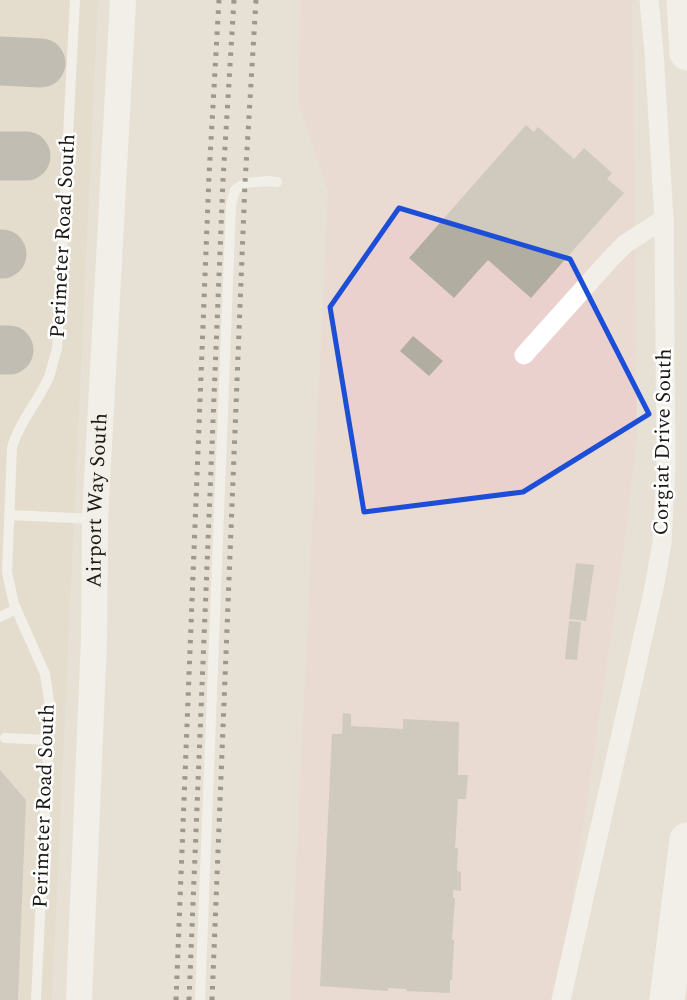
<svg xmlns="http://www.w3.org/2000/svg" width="687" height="1000" font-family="Spectral,serif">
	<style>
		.built { fill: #e0d7c4 }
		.industrial { fill: #ebd1ce }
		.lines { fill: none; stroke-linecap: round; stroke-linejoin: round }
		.taxiway { stroke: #949087; stroke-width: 49 }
		.building { fill: #b2ada1 }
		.lane { stroke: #fff; stroke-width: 10 }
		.street { stroke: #fff; stroke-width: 19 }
		.secondary { stroke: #fff; stroke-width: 26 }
		.highway { stroke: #fff; stroke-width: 35 }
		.rail { stroke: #413e39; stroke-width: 5; stroke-dasharray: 3.5 7; stroke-linecap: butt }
		.marked { fill: none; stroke: #1d4ed8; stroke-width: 5; stroke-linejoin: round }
		.labels { text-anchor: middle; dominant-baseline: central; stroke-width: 5; stroke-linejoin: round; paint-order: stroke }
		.street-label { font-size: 21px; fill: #1b1915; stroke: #fff }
	</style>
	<rect width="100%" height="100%" fill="#e7e1d5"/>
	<polygon class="built" points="0,0 98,0 52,1000 0,1000"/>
	<polygon class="industrial" points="301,0 632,0 637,435 624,545 558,1000 290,1000 328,191 298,100"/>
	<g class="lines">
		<g class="taxiway">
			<polyline points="0,61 41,63"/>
			<polyline points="0,156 26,156"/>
			<polyline points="0,254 2,254"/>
			<polyline points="0,350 9,350"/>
		</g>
	</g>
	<g class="building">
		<polygon points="526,125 534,132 538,127 574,159 584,148 612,173 607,179 624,193 531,298 488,260 454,298 409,258"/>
		<polygon points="413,336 443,361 429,376 400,351"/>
		<polygon points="576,563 594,565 586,621 569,619"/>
		<polygon points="569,621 581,622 577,660 565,659"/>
		<polygon points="343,713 351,714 351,726 403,729 403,719 459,722 458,775 468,775 466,799 458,799 455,848 458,848 457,871 461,872 461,891 453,890 453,898 455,898 452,940 454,940 452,980 450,980 450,993 406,991 406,989 388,988 388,991 320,986 332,734 342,734"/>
		<polygon points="0,770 26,800 18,1000 0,1000"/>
	</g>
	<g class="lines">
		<g class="lane">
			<polyline points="10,515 95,519"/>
			<polyline points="0,617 16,609"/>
			<polyline points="5,738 49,740"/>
			<path d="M36,1000L50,708L45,674L14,604L7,572L12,448C19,422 38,402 49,377C52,368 54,358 57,349L75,0"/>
			<polyline points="200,1000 231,205 235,190 245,183 269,181 277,182"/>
		</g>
		<g class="street">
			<polyline points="524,355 613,256 625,244 664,219"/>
			<polyline points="561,1000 654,588 662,543 666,468 664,219 654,52 649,0"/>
		</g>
		<path class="secondary" id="s1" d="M79,1000L94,639L95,519L123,0"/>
		<g class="highway">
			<polyline points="684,0 687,53"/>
			<polyline points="667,1000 687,840"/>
		</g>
		<g class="rail">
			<polyline points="176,1000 209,176 219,0"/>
			<polyline points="189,1000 223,180 234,0"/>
			<polyline points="212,1000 245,183 256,0"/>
		</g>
	</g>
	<path d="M0 0H687V1000H0ZM399,208L570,259L649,414L523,492L364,512L330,307Z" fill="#e7e1d5" fill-opacity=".55" fill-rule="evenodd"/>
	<path class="marked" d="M399,208L570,259L649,414L523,492L364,512L330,307Z"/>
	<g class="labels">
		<g class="street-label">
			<text transform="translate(63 236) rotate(-87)">Perimeter Road South</text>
			<text transform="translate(663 442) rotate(-89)">Corgiat Drive South</text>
			<text stroke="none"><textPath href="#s1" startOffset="500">Airport Way South</textPath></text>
			<text transform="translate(44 806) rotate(-88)">Perimeter Road South</text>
		</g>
	</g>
</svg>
